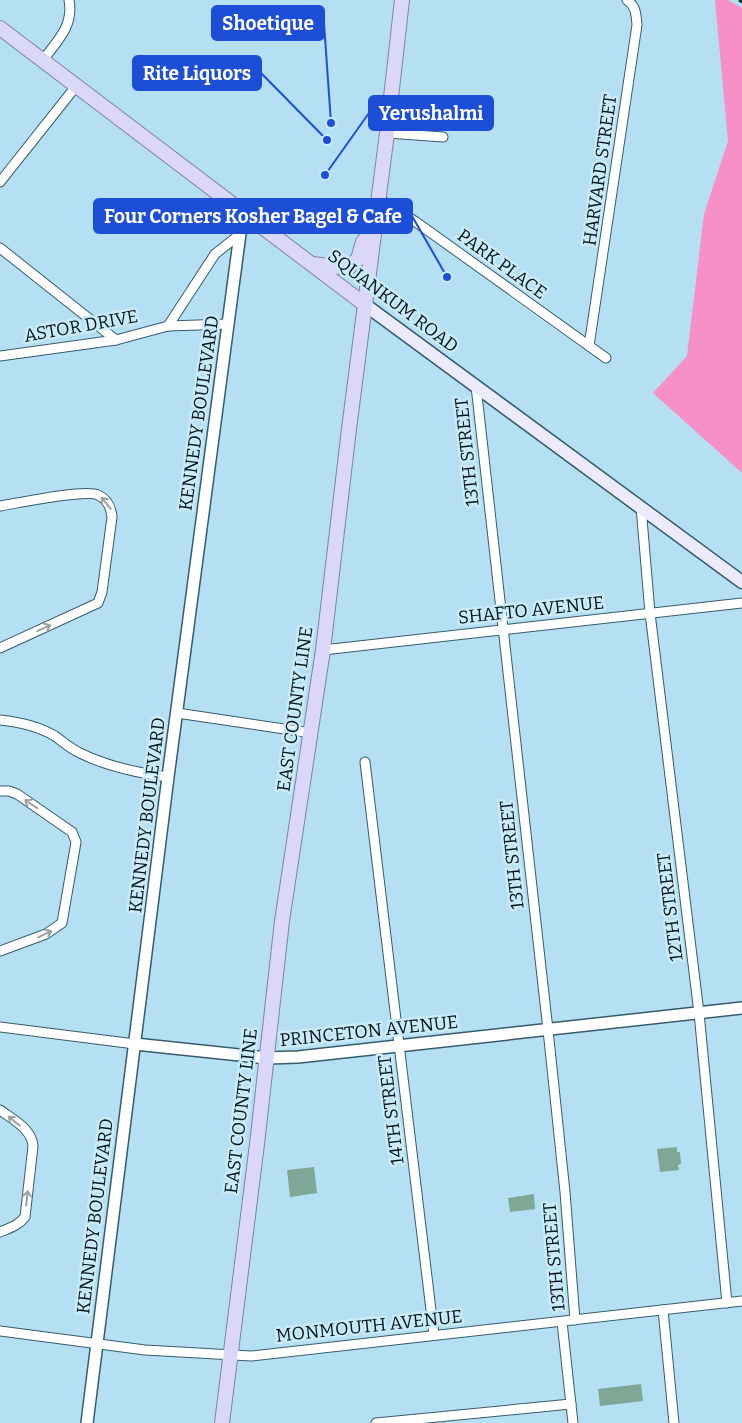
<svg xmlns="http://www.w3.org/2000/svg" width="742" height="1423" font-family="Bitter,serif">
	<style>
		.green { fill: #f690c7 }
		.building { fill: #7fa796 }
		.lines { fill: none; stroke-linecap: round; stroke-linejoin: round }
		.minor-casing { stroke: #365c6c; stroke-width: 11 }
		.tertiary-casing { stroke: #365c6c; stroke-width: 14 }
		.secondary-casing { stroke: #365c6c; stroke-width: 15 }
		.primary-casing { stroke: #7f82a8; stroke-width: 16 }
		.minor { stroke: #fff; stroke-width: 9 }
		.tertiary { stroke: #fff; stroke-width: 11 }
		.secondary { stroke: #ecebfc; stroke-width: 12 }
		.primary { stroke: #dad7f9; stroke-width: 14 }
		.rail { stroke: #192b32; stroke-width: 3; stroke-dasharray: 8 4; stroke-linecap: butt }
		.oneway { stroke: #9ba1a3 }
		.labels { text-anchor: middle; dominant-baseline: central; stroke-width: 5; stroke-linejoin: round; paint-order: stroke }
		.street-label { font-size: 18px; fill: #05141a; stroke: #caebfa }
		.leader { fill: none; stroke: #1d4ed8; stroke-width: 2 }
		.callout-dot { fill: #1d4ed8; stroke: #caebfa; stroke-width: 2 }
		.callout { fill: #1d4ed8; stroke: #1d4ed8; stroke-width: 2 }
		.callout-label { font-size: 19px; text-anchor: middle; font-weight: bold; fill: #fff }
	</style>
	<rect width="100%" height="100%" fill="#b5dff2"/>
	<polygon class="green" points="715,0 728,0 742,8 742,473 653,393 687,356 704,214 728,141"/>
	<g class="building">
		<polygon points="677,1147 677,1152 680,1152 681,1164 678,1165 679,1170 660,1172 657,1149"/>
		<polygon points="314,1167 317,1193 290,1197 287,1170"/>
		<polygon points="534,1194 535,1209 510,1212 508,1198"/>
		<polygon points="641,1384 643,1401 600,1406 598,1389"/>
	</g>
	<g class="lines">
		<defs>
			<g id="minor">
				<path d="M43,60C57,41 74,26 69,0"/>
				<polyline points="387,133 443,137"/>
				<polyline points="0,182 77,85"/>
				<polyline points="378,198 416,222 606,358"/>
				<polyline points="0,248 116,340"/>
				<polyline points="168,326 215,254 239,235"/>
				<path d="M589,346L637,25C636,14 636,6 627,0"/>
				<polyline points="0,356 116,340 168,326 228,324"/>
				<polyline points="476,386 548,1030 565,1192 575,1320"/>
				<path d="M0,506C18,503 84,489 98,495C107,499 111,507 112,517L102,592L98,603L0,648"/>
				<polyline points="641,507 650,613 699,1013 727,1303"/>
				<polyline points="323,650 742,603"/>
				<polyline points="177,713 311,733"/>
				<path d="M0,720C19,722 38,726 55,736C63,742 71,749 80,753C108,767 138,773 168,777"/>
				<polyline points="365,762 434,1335"/>
				<polyline points="0,791 9,791 17,794 72,832 76,842 62,923 46,934 0,951"/>
				<polyline points="0,1027 135,1044"/>
				<path d="M0,1110C12,1119 32,1129 33,1146L25,1217C19,1225 10,1228 0,1232"/>
				<polyline points="663,1310 674,1423"/>
				<polyline points="562,1322 573,1423"/>
				<polyline points="0,1331 145,1350 251,1356 742,1301"/>
				<polyline points="376,1423 571,1404"/>
			</g>
			<g id="tertiary">
				<polyline points="135,1044 267,1058 298,1057 742,1008"/>
				<polyline points="87,1423 168,777 243,211"/>
			</g>
			<polyline id="secondary" points="364,304 742,582"/>
			<g id="primary">
				<polyline points="0,28 364,304"/>
				<polyline points="312,264 348,268 358,259 363,242 372,232"/>
				<polyline points="222,1423 257,1144 282,921 323,650 349,429 387,133 402,0"/>
			</g>
		</defs>
		<use href="#minor" class="minor-casing"/>
		<use href="#tertiary" class="tertiary-casing"/>
		<use href="#secondary" class="secondary-casing"/>
		<use href="#primary" class="primary-casing"/>
		<use href="#minor" class="minor"/>
		<use href="#tertiary" class="tertiary"/>
		<use href="#secondary" class="secondary"/>
		<use href="#primary" class="primary"/>
		<polyline class="rail" points="739,0 742,2"/>
	</g>
	<defs><path id="oneway-shaft" d="M-6 0H5M1.5-3L5.5 0L1.5 3" fill="none" stroke-width="1.6" stroke-linecap="round" stroke-linejoin="round" transform="scale(1.25)"/></defs>
	<g class="oneway">
		<use href="#oneway-shaft" transform="translate(106 503) rotate(-129)"/>
		<use href="#oneway-shaft" transform="translate(44 628) rotate(-24)"/>
		<use href="#oneway-shaft" transform="translate(31 804) rotate(-146)"/>
		<use href="#oneway-shaft" transform="translate(45 934) rotate(-26)"/>
		<use href="#oneway-shaft" transform="translate(14 1121) rotate(-141)"/>
		<use href="#oneway-shaft" transform="translate(27 1198) rotate(-84)"/>
	</g>
	<g class="labels">
		<g class="street-label">
			<text transform="translate(600 170) rotate(-82)">HARVARD STREET</text>
			<text transform="translate(502 264) rotate(36)">PARK PLACE</text>
			<text transform="translate(393 301) rotate(37)">SQUANKUM ROAD</text>
			<text transform="translate(81 326) rotate(-10)">ASTOR DRIVE</text>
			<text transform="translate(199 413) rotate(-82)">KENNEDY BOULEVARD</text>
			<text transform="translate(467 452) rotate(-96)">13TH STREET</text>
			<text transform="translate(531 610) rotate(-6)">SHAFTO AVENUE</text>
			<text transform="translate(295 709) rotate(-82)">EAST COUNTY LINE</text>
			<text transform="translate(147 815) rotate(-83)">KENNEDY BOULEVARD</text>
			<text transform="translate(512 855) rotate(-96)">13TH STREET</text>
			<text transform="translate(670 907) rotate(-97)">12TH STREET</text>
			<text transform="translate(369 1031) rotate(-6)">PRINCETON AVENUE</text>
			<text transform="translate(391 1110) rotate(-97)">14TH STREET</text>
			<text transform="translate(241 1111) rotate(-83)">EAST COUNTY LINE</text>
			<text transform="translate(95 1216) rotate(-83)">KENNEDY BOULEVARD</text>
			<text transform="translate(554 1257) rotate(-95)">13TH STREET</text>
			<text transform="translate(369 1326) rotate(-6)">MONMOUTH AVENUE</text>
		</g>
	</g>
	<path class="leader" d="M331 123L324 23M327 140L261 73M325 175L369 113M447 277L412 216"/>
	<g class="callout-dot">
		<circle cx="331" cy="123" r="5"/>
		<circle cx="327" cy="140" r="5"/>
		<circle cx="325" cy="175" r="5"/>
		<circle cx="447" cy="277" r="5"/>
	</g>
	<g class="callout">
		<rect x="212" y="6" width="112" height="34" rx="5"/>
		<rect x="133" y="56" width="128" height="34" rx="5"/>
		<rect x="369" y="96" width="124" height="34" rx="5"/>
		<rect x="94" y="199" width="318" height="34" rx="5"/>
	</g>
	<g class="callout-label">
		<text x="268" y="30">Shoetique</text>
		<text x="197" y="80">Rite Liquors</text>
		<text x="431" y="120">Yerushalmi</text>
		<text x="253" y="223">Four Corners Kosher Bagel &amp; Cafe</text>
	</g>
</svg>
